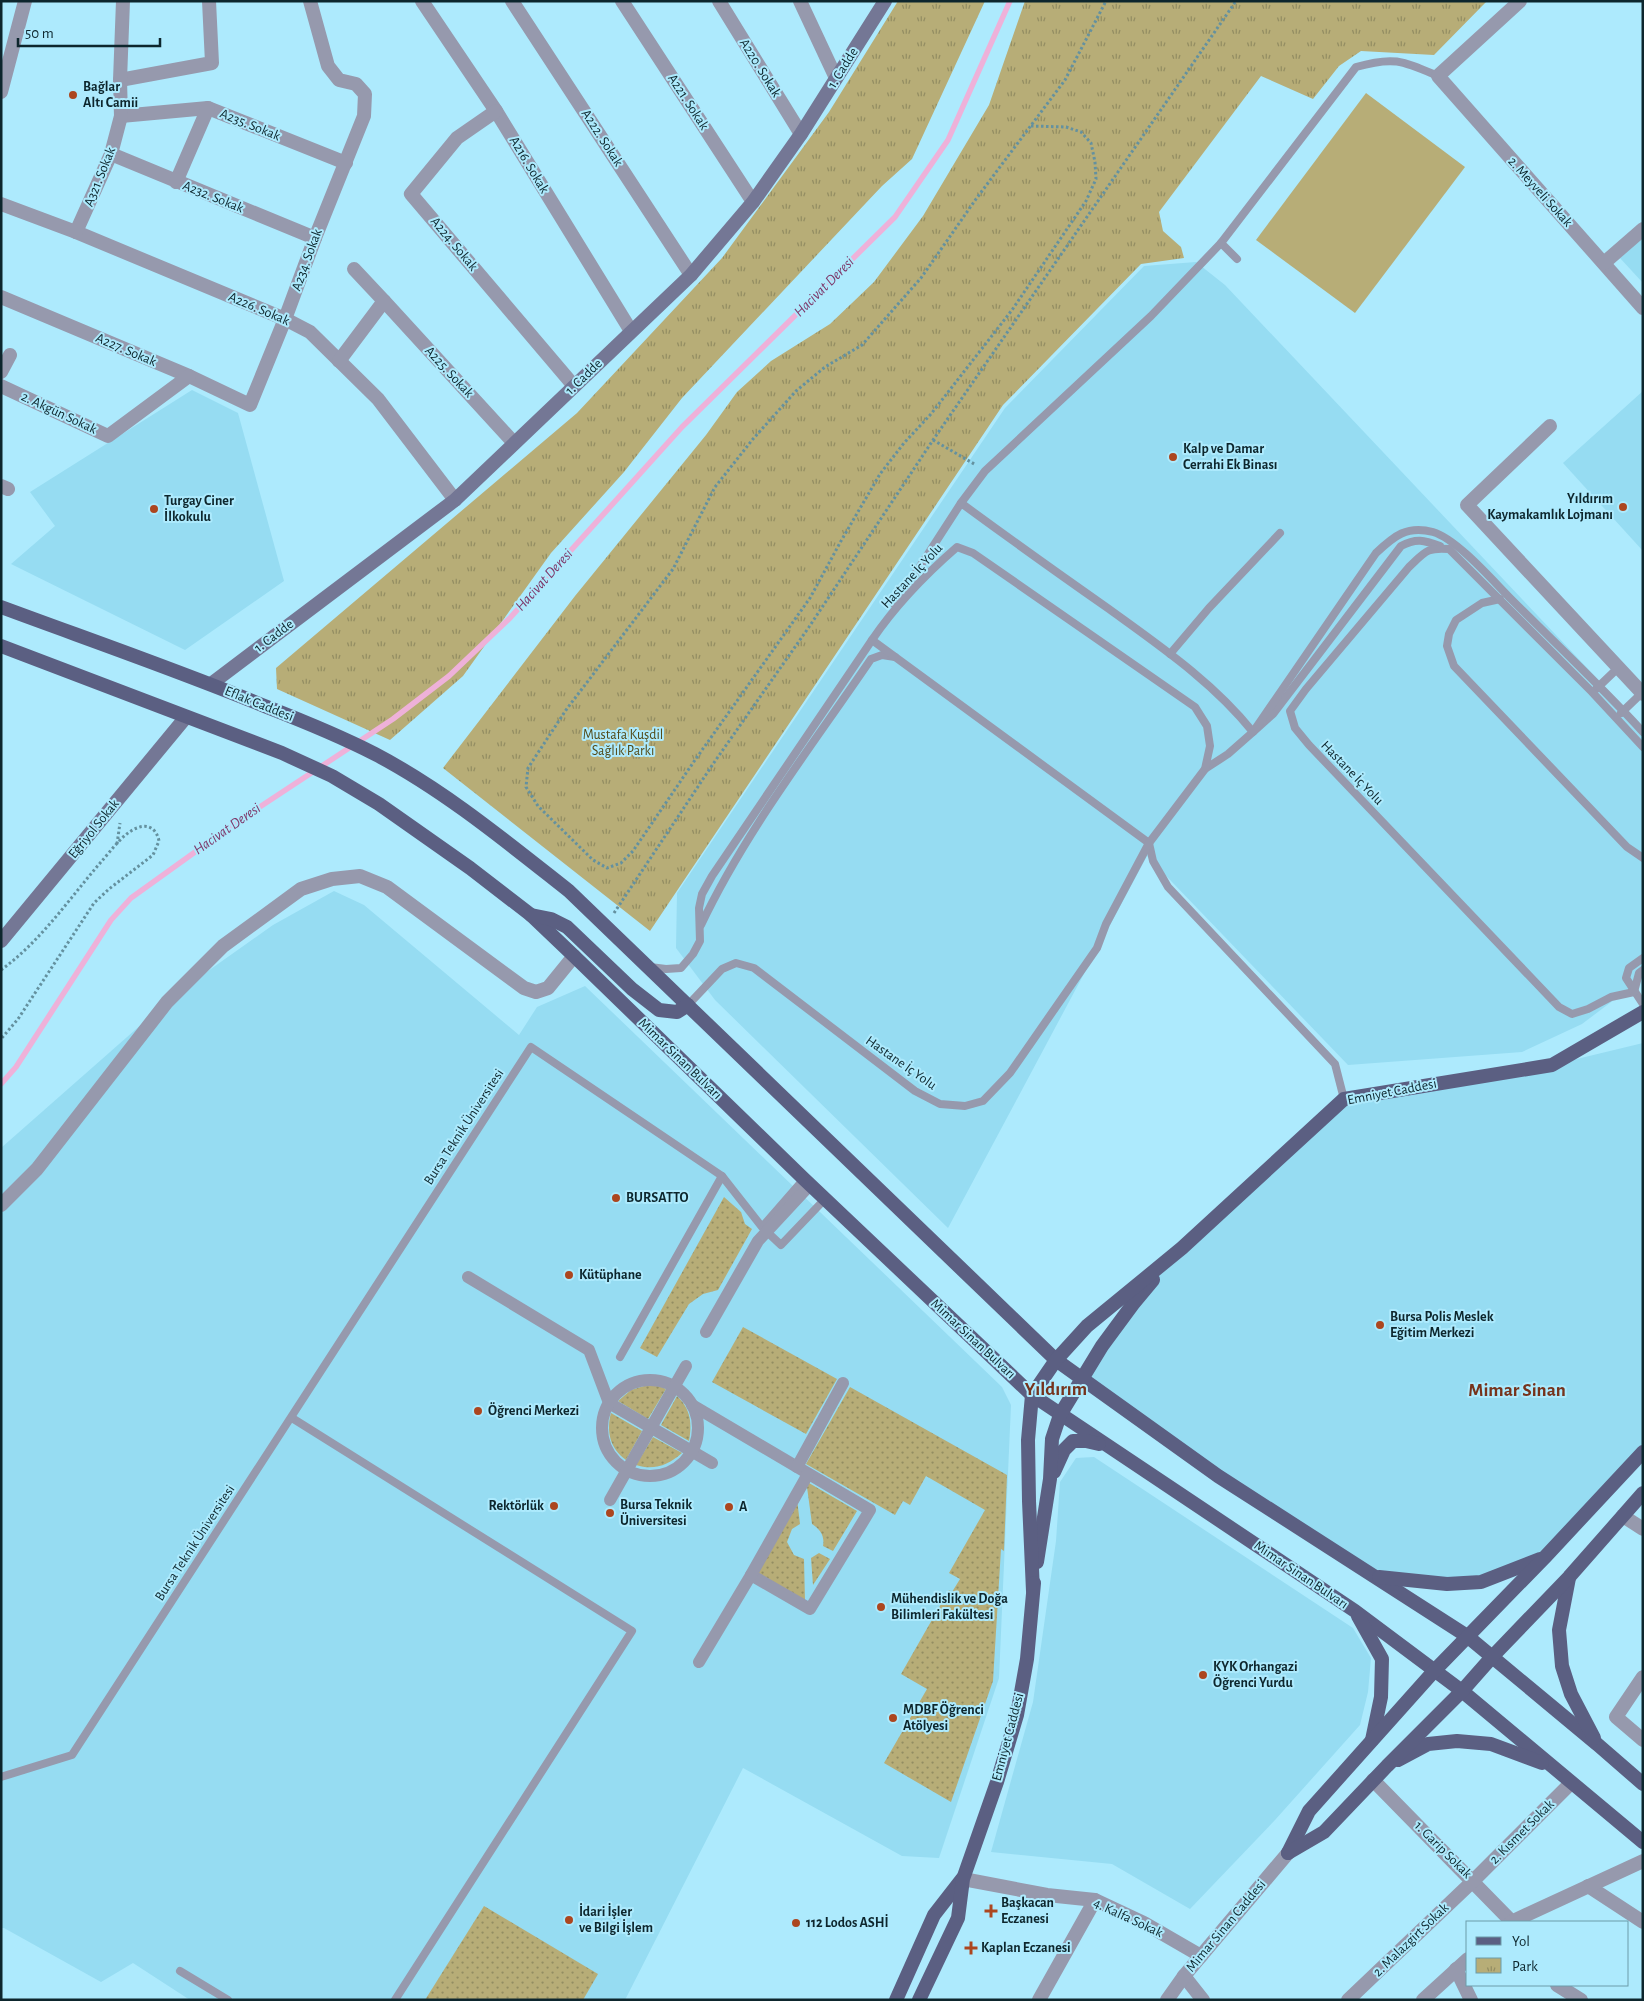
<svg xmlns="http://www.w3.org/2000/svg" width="1644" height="2001" font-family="'Alegreya Sans',sans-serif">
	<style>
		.built { fill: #96dcf2 }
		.grass { fill: url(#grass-dots) }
		.park { fill: url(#park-tufts) }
		.garden { fill: #b7ad77 }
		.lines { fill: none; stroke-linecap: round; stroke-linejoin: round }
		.stream { stroke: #eeb1d9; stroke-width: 5.5 }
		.path { stroke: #64919f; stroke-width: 3; stroke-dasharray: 2.5 2.5; stroke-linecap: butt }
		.service { stroke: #9699ad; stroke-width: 8 }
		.pedestrian { stroke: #9699ad; stroke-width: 12 }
		.minor { stroke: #9699ad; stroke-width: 14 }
		.tertiary { stroke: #9699ad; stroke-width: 14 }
		.secondary { stroke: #747795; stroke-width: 14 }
		.primary { stroke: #5b5f82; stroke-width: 14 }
		.poi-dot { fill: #ac461f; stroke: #adeafd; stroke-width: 2 }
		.labels { text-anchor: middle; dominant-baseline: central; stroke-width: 4; stroke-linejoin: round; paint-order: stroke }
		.street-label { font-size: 14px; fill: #0d262d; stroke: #adeafd }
		.poi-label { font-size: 14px; font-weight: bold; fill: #0d262d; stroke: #adeafd; text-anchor: start }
		.park-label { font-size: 14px; fill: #534a18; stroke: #adeafd }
		.water-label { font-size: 15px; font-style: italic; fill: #7d3769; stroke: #adeafd }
		.district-label { font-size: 19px; font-weight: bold; fill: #76331c; stroke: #adeafd }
	</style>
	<defs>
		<pattern id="grass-dots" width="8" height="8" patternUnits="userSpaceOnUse" patternTransform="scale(1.25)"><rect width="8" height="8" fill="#b7ad77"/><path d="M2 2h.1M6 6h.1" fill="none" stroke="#938d62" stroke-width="1.8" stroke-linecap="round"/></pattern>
		<pattern id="park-tufts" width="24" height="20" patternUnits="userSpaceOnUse" patternTransform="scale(1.25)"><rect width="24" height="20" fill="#b7ad77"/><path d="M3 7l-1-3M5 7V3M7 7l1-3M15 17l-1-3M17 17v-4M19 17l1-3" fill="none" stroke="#938d62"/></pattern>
	</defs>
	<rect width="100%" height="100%" fill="#adeafd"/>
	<g class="built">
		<polygon points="1643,237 1643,283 1620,258"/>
		<polygon points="1196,262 1225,285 1643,727 1643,978 1582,1024 1522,1052 1348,1065 1147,856 948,1228 715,1000 676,948 677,893 1005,408 1144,266"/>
		<polygon points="192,390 238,413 284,581 185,650 11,564 55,526 30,492"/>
		<polygon points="1643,391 1643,551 1563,463"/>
		<polygon points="334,891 364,905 519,1035 537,1007 585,986 1002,1387 1011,1405 999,1678 939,1858 902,1856 743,1768 625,2000 190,2000 133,1963 101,1982 4,1928 1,1928 1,1148 177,993 273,925"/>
		<polygon points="1643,1043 1643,1452 1546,1556 1481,1582 1376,1577 1081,1378 1102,1346 1182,1248 1344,1099 1552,1065"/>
		<polygon points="1094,1457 1353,1628 1371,1658 1368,1692 1360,1725 1275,1820 1190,1909 1112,1864 991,1852 1033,1702 1056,1541 1060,1482 1076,1458"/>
	</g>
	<g class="grass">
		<polygon points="724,1197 741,1212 745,1224 752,1229 718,1290 703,1294 689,1304 657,1357 640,1348"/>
		<polygon points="743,1327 837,1379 806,1434 712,1382"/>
		<polygon points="644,1386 659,1386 666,1389 648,1419 618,1401 631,1390"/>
		<polygon points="850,1387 1007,1475 1004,1551 1001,1549 993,1681 951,1802 884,1763 927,1689 901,1674 949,1590 952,1592 960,1579 949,1573 985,1510 926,1476 910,1505 903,1501 895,1515 806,1464"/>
		<path d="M677,1396C691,1409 692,1424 689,1441L661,1425Z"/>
		<path d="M611,1413L642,1431L626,1460C610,1449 606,1431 611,1413Z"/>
		<path d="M653,1437L682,1453C668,1465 654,1471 636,1465Z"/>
		<path d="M809,1483L857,1511L833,1551L823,1546C825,1536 820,1529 812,1524L807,1487Z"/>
		<polygon points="797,1499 800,1524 792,1529 787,1542 794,1555 804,1559 805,1601 759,1574 758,1567"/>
		<polygon points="819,1553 830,1559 813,1585 811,1558"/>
		<polygon points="484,1906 598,1974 583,2000 425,2000"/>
	</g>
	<g class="park">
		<polygon points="898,1 985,1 912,159 882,186 682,398 624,472 551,553 463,676 390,740 277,689 276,668 577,413 722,258 829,112"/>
		<polygon points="1025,1 1487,1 1434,55 1361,51 1339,66 1313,99 1261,76 1159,212 1163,231 1181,247 1184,258 1141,264 1003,405 650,931 443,768 575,596 706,435 737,392 771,361 830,324 874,282 923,216 989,105"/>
	</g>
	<polygon class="garden" points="1366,93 1465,167 1355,313 1256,240"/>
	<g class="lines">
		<polyline class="stream" points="1,1084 16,1067 111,920 131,898 234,824 393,719 449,676 510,618 682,427 895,217 948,140 1010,1"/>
		<g class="path">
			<polyline points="1031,126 1066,127 1081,132 1091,143 1095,162 1096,179 1086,201 1012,310 931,414 904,443 880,474 841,541 810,598 695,760 633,851 621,863 607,868 593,860 538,806 526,787 528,768 566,710 673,569 715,487 753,439 796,391 825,367 862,345 921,278 976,199 1065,80 1106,1"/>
			<polyline points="933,440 976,465"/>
			<polyline points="117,844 120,823"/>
			<polyline points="614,913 713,764 809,627 933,440 1236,1"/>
			<path d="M1,970C41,941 69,899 101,862C111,851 123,833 137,828C149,823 157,830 159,841L153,855L109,889L94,903L18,1019L1,1039"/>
		</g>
		<g class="service">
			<path d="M1237,259L1221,243L1356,67C1394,56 1403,61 1438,76"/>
			<path d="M961,503C1010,539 1059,574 1109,609C1160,646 1213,682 1253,732L1273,714L1401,546C1416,538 1424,540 1440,546"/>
			<polyline points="1500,599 1482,603 1456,620 1449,634 1447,646 1454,666 1627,847 1643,858"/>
			<polyline points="895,605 961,503 985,471 1151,316 1221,243"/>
			<polyline points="1170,654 1209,608 1280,533"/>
			<polyline points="1596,689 1618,668"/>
			<polyline points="1621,713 1642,693"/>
			<path d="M1205,769L1228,754L1253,732L1376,553C1394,536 1407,525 1433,532C1457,539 1493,581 1511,599C1555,643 1601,686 1643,732"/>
			<path d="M701,925C746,830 812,746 871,659L882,655L895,657"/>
			<polyline points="1643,958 1629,968 1626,978 1643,1004"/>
			<polyline points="650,967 666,969 681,968 693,954 700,941 699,908 702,894 712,876 872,640 1149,843 1153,861 1168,887 1335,1064 1344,1099"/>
			<path d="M1634,992L1611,997L1588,1009L1572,1014L1559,1007L1309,745L1295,728L1290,711L1306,689L1409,567C1425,552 1427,547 1449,549L1592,692L1643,747"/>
			<polyline points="1634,992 1639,973 1643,970"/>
			<path d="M688,1005L722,969L736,963L754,968L915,1091L940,1104L965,1106L983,1101L1010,1073L1097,948L1106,924L1149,843L1205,769L1210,746L1207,726L1195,707L973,553L957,547C926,574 895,606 872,640"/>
			<polyline points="765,1230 781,1245 825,1199"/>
			<polyline points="620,1357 722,1176 762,1227 804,1179"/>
			<polyline points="292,1418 632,1631 395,2000"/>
			<polyline points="1,1777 72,1755 531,1047 722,1176"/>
			<polyline points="180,1971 228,2000"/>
		</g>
		<g class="pedestrian">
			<polyline points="468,1277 589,1350 609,1403 712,1463"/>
			<polyline points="706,1332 758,1241 810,1185"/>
			<circle cx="650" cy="1428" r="48"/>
			<polyline points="692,1405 870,1510 810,1609 751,1575 699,1662"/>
			<polyline points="797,1467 843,1383"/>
			<polyline points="610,1500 686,1366"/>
			<polyline points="751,1575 808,1474"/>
		</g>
		<g class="minor">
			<polyline points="422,1 496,111 631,331"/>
			<polyline points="512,1 691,275"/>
			<polyline points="622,1 753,202"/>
			<polyline points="719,1 801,134"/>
			<polyline points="800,1 836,78"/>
			<polyline points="1520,1 1438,76 1643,308"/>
			<polyline points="120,80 212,63 209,1"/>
			<polyline points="1,92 25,1"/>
			<polyline points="496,111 457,138 411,194 574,386"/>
			<polyline points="121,116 208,108 346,163"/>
			<polyline points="111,154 315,238"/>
			<polyline points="176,182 208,108"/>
			<polyline points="1,204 76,232 285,319 310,332 378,399 455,500"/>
			<polyline points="76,232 111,154 121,116 120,80 123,1"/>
			<polyline points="1604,263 1643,229"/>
			<polyline points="354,269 384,301"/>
			<polyline points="1,297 189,376 250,405 285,319 315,238 364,116 365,94 356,84 339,80 328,66 310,1"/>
			<polyline points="339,361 384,301 514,443"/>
			<polyline points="1,372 10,355"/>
			<polyline points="1,386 108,436 189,376"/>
			<polyline points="1550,426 1467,505 1643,694"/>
			<polyline points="1,486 8,489"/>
			<polyline points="1,1205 37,1169 167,1002 223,946 301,889 332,879 360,876 387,887 524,988 536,992 548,988 574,956"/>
			<polyline points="1623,1516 1643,1529"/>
			<polyline points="1643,1677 1616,1717 1643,1740"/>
			<polyline points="1373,1780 1512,1922"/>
			<polyline points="963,1879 1047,1895 1095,1900 1144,1923 1201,1956"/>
			<polyline points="1588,1886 1643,1922"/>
			<polyline points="1511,1922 1643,1861"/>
			<polyline points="1456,1969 1471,2000"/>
			<polyline points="1184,1976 1203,2000"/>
			<polyline points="1557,1985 1581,2000"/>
			<polyline points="1039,2000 1095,1900"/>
			<polyline points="1348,2000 1473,1881 1571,1783"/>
			<polyline points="1423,2000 1468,1959"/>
		</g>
		<polyline class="tertiary" points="1167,2000 1184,1976 1288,1853"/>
		<g class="secondary">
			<polyline points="211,684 455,500 691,275 753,202 801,134 885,1"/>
			<polyline points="1,941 186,717"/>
		</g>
		<g class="primary">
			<path d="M1,607C90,640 180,671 267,707C303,721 340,736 375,754C444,790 508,843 569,891L1056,1360L1218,1476L1467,1636L1597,1744L1643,1784"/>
			<polyline points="1,646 282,753 332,776 379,804 470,868 531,915 574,956 804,1179 1032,1395 1355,1611 1462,1691 1643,1842"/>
			<polyline points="531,915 551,919 567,927 632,989 659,1010 677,1012 688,1005"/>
			<polyline points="1054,1472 1064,1450 1073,1441 1086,1441 1099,1444"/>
			<polyline points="1037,1562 1050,1479 1052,1439 1060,1415 1102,1346 1133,1304 1153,1280"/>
			<polyline points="1379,1577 1447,1584 1481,1582 1540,1559"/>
			<polyline points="1569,1578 1559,1630 1562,1666 1571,1694 1594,1738"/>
			<polyline points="1033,1591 1029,1501 1028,1440 1032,1395 1056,1360 1087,1326 1182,1248 1344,1099 1552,1065 1643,1012"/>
			<polyline points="1358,1616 1382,1659 1381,1697 1372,1740"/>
			<polyline points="1398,1760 1428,1744 1457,1741 1491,1744 1542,1763"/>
			<polyline points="1288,1853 1309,1811 1435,1670 1546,1556 1643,1452"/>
			<polyline points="1288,1853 1324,1832 1387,1766 1462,1691 1492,1657 1569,1577 1643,1493"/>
			<polyline points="896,2000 934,1915 962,1879"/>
			<polyline points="919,2000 958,1918 963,1879 997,1782 1017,1715 1027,1659 1034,1583"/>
		</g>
	</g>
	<g class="poi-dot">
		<circle cx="73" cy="95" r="5"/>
		<circle cx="1173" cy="457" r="5"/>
		<circle cx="1623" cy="507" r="5"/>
		<circle cx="154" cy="509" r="5"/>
		<circle cx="616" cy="1198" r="5"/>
		<circle cx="569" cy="1275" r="5"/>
		<circle cx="1380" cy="1325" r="5"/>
		<circle cx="478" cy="1411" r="5"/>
		<circle cx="554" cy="1506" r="5"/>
		<circle cx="729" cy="1507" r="5"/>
		<circle cx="610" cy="1513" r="5"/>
		<circle cx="881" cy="1607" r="5"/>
		<circle cx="1203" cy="1675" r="5"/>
		<circle cx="893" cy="1718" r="5"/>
		<path d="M988.5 1903.5h5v5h5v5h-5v5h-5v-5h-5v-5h5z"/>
		<circle cx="569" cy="1920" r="5"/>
		<circle cx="796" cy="1923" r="5"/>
		<path d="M968.5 1940.5h5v5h5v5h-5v5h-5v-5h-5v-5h5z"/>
	</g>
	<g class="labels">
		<g class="street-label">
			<text transform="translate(760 68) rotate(58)">A220. Sokak</text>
			<text transform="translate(843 68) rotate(-58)">1. Cadde</text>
			<text transform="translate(688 102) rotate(57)">A221. Sokak</text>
			<text transform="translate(250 125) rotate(22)">A235. Sokak</text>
			<text transform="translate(602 138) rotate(57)">A222. Sokak</text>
			<text transform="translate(529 165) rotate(59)">A216. Sokak</text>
			<text transform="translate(100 177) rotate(-68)">A321. Sokak</text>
			<text transform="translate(1540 192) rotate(48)">2. Meyveli Sokak</text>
			<text transform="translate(213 197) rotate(22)">A232. Sokak</text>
			<text transform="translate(454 244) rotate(50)">A224. Sokak</text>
			<text transform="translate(307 260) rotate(-70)">A234. Sokak</text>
			<text transform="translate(259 309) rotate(23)">A226. Sokak</text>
			<text transform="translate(126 350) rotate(23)">A227. Sokak</text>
			<text transform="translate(449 372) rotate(47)">A225. Sokak</text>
			<text transform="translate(584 377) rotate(-44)">1. Cadde</text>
			<text transform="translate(59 413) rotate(25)">2. Akgün Sokak</text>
			<text transform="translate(912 576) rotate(-47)">Hastane İç Yolu</text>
			<text transform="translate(274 636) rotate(-37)">1. Cadde</text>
			<text transform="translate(259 704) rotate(22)">Eflak Caddesi</text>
			<text transform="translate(1352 773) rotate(46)">Hastane İç Yolu</text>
			<text transform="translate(94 829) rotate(-51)">Eğriyol Sokak</text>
			<text transform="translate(680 1059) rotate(44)">Mimar Sinan Bulvarı</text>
			<text transform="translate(901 1063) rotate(35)">Hastane İç Yolu</text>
			<text transform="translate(1392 1092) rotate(-11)">Emniyet Caddesi</text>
			<text transform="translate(464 1127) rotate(-57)">Bursa Teknik Üniversitesi</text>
			<text transform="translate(973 1339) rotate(43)">Mimar Sinan Bulvarı</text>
			<text transform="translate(195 1543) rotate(-57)">Bursa Teknik Üniversitesi</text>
			<text transform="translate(1301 1575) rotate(34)">Mimar Sinan Bulvarı</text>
			<text transform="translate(1008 1737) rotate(-75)">Emniyet Caddesi</text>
			<text transform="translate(1522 1832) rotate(-45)">2. Kısmet Sokak</text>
			<text transform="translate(1443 1850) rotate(45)">1. Garip Sokak</text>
			<text transform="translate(1128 1918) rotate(25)">4. Kalfa Sokak</text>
			<text transform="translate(1226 1926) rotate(-50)">Mimar Sinan Caddesi</text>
			<text transform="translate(1411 1940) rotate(-44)">2. Malazgirt Sokak</text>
		</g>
		<g class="poi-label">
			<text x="83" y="87">Bağlar<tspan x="83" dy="16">Altı Camii</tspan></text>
			<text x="1183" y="449">Kalp ve Damar<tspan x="1183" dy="16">Cerrahi Ek Binası</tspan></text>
			<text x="1613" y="499" text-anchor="end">Yıldırım<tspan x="1613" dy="16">Kaymakamlık Lojmanı</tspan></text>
			<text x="164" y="501">Turgay Ciner<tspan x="164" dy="16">İlkokulu</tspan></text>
			<text x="626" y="1198">BURSATTO</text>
			<text x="579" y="1275">Kütüphane</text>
			<text x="1390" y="1317">Bursa Polis Meslek<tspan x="1390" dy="16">Eğitim Merkezi</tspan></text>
			<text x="488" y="1411">Öğrenci Merkezi</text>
			<text x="620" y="1505">Bursa Teknik<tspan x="620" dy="16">Üniversitesi</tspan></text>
			<text x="544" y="1506" text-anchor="end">Rektörlük</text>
			<text x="739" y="1507">A</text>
			<text x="891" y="1599">Mühendislik ve Doğa<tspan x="891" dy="16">Bilimleri Fakültesi</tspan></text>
			<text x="1213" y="1667">KYK Orhangazi<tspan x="1213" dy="16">Öğrenci Yurdu</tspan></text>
			<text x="903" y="1710">MDBF Öğrenci<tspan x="903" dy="16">Atölyesi</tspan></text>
			<text x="1001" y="1903">Başkacan<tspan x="1001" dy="16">Eczanesi</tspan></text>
			<text x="579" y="1912">İdari İşler<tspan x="579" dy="16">ve Bilgi İşlem</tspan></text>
			<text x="806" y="1923">112 Lodos ASHİ</text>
			<text x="981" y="1948">Kaplan Eczanesi</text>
		</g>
		<g class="park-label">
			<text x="623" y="735">Mustafa Kuşdil<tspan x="623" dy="16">Sağlık Parkı</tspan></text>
		</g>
		<g class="water-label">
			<text transform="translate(824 287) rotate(-45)">Hacivat Deresi</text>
			<text transform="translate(544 580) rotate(-48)">Hacivat Deresi</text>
			<text transform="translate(227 829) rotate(-35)">Hacivat Deresi</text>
		</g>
		<g class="district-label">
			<text x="1056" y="1389">Yıldırım</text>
			<text x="1517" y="1390">Mimar Sinan</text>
		</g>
	</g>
	<rect width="1644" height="2001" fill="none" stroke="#0d262d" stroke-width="5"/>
	<rect x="1466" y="1921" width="162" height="65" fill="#adeafd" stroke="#6d9caa"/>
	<rect x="1476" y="1937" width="25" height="8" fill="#5b5f82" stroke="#6d9caa"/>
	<text x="1512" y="1946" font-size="15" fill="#0d262d">Yol</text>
	<rect x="1476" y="1958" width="25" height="15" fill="url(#park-tufts)" stroke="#6d9caa"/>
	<text x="1512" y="1971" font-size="15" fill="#0d262d">Park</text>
	<path d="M18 38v8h142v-8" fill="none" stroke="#0d262d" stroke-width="2.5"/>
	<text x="25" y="38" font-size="15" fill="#0d262d" stroke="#adeafd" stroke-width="4" paint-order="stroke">50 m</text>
</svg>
